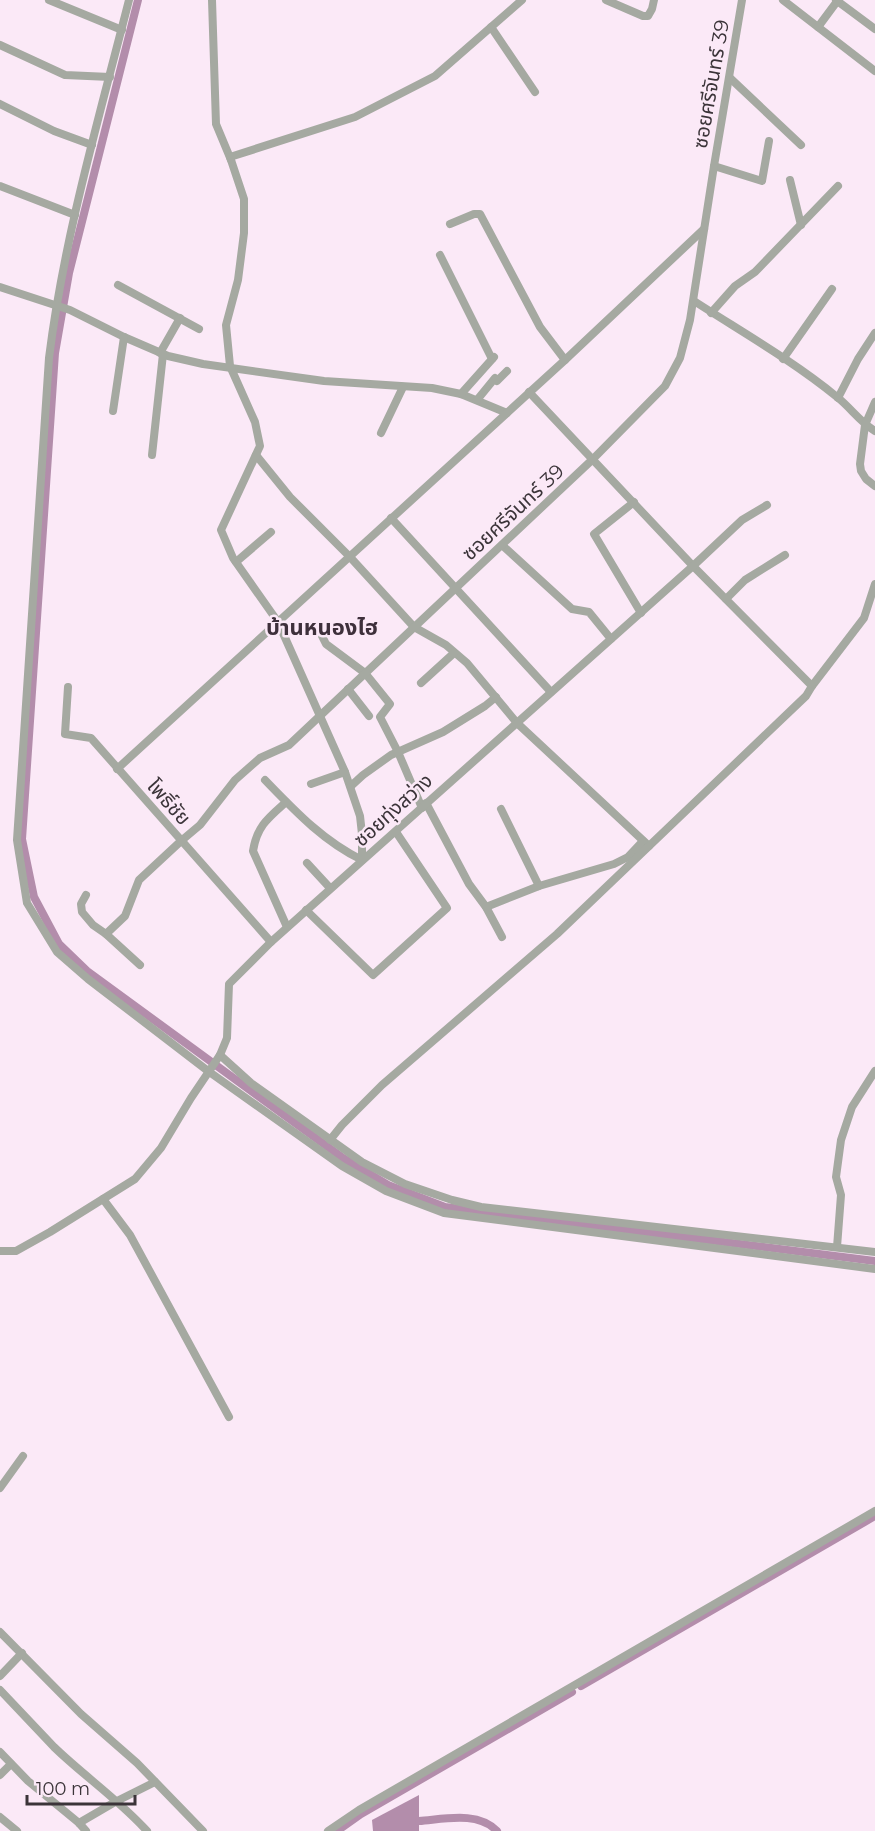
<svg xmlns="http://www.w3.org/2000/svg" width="875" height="1831" font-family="Montserrat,'Noto Sans Thai',sans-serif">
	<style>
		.water { fill: #b38dab }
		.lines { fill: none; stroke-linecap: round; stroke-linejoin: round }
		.canal { stroke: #b38dab; stroke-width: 8 }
		.street { stroke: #a5a9a1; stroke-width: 8 }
		.labels { text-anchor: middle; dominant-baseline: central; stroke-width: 5; stroke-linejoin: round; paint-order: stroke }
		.street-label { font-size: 20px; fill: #3b3439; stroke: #fbe9f7 }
		.quarter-label { font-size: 22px; font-weight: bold; fill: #3e303b; stroke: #fbe9f7 }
	</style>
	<rect width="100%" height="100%" fill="#fbe9f7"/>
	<polygon class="water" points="419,1795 419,1831 373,1831 372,1820"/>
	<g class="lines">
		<g class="canal">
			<polyline points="138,0 69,273 55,353 22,839 34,897 59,944 87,971 343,1158 388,1185 445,1207 875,1261"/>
			<polyline points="581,1686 875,1516"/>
			<path d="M419,1821C445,1819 478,1811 497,1831"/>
			<polyline points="337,1831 361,1814 572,1692"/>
		</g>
		<g class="street">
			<polyline points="49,0 122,30"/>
			<path d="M129,0C99,118 64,237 49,358L17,840L27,903L57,952L88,979L208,1071L342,1166L386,1191L444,1213L875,1269"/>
			<polyline points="212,0 216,124 231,160"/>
			<polyline points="606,0 643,16 648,16 652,9 654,0"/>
			<polyline points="783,0 875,71"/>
			<polyline points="836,0 875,29"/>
			<polyline points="491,27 535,92"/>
			<polyline points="818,27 838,0"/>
			<polyline points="0,45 65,75 110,77"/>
			<polyline points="730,78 801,145"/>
			<polyline points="0,104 54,131 92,145"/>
			<polyline points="714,166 762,181 769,141"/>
			<polyline points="790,180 801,225"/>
			<polyline points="0,186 75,215"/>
			<polyline points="450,224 474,214 480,214 540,327 565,360"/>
			<polyline points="440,255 492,359"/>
			<polyline points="118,285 199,329"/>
			<polyline points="0,287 70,310 124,337 168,356 203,364 324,381 432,388 461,394 507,413"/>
			<path d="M694,301C742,332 793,361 837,397C851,408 860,422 875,431"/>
			<polyline points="711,313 735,286 755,272 838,186"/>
			<polyline points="160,353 180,318"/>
			<polyline points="783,359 832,289"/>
			<polyline points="461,394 494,357"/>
			<polyline points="838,398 858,359 875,333"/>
			<polyline points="477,400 495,378 497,381 507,371"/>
			<polyline points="875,402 865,425 860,464 861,471 866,479 875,486"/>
			<polyline points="113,411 124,337"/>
			<polyline points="381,433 403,387"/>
			<polyline points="152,455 163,354"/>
			<polyline points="256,455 290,497 350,557 414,627 446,645 467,663 517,723 649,846"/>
			<polyline points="634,502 594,534 641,613"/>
			<polyline points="391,518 551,692"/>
			<polyline points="502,545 572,609 589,612 611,639"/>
			<polyline points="236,562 271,532"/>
			<polyline points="726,599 745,580 785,555"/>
			<polyline points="319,630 326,644 365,673 390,704 380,717 398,752 422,808"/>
			<polyline points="421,683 454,653"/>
			<polyline points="812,686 864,618 875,584"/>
			<polyline points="68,687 65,734 91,738 271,942"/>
			<polyline points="348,689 369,716"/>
			<polyline points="117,769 565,360 704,229"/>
			<path d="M265,780C295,811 323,841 362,860V834L360,816L345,772L278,622L233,558L221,530L260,446L255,422L230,366L226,325L238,280L244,233V199L230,157L355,117L435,76L522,0"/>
			<polyline points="311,784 345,772"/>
			<polyline points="351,786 363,775 391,755 443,732 485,706 496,697"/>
			<path d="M286,802C268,818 257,826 253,851L287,927"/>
			<polyline points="426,803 469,884 486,907 502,937"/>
			<polyline points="501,809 539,886"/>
			<polyline points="307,863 330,888"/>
			<polyline points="86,895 81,904 82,912 93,925 106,934 140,965"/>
			<polyline points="486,907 539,886 614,864 628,857 643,841"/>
			<polyline points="306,910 373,975 447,908 396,832"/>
			<polyline points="106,934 125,916 139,880 181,841 200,825 235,780 260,758 289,745 593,459 665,386 680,358 690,320 714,166 742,0"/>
			<polyline points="220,1055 251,1083 362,1162 405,1184 452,1200 481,1207 875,1252"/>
			<polyline points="330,1140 342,1125 382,1085 557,934 806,696 812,686 693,566 529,392"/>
			<polyline points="103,1199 130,1235 229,1417"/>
			<polyline points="837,1247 841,1195 836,1177 841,1140 852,1107 875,1071"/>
			<polyline points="0,1251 16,1251 50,1232 135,1179 161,1148 191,1098 220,1055 227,1038 229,984 271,942 693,566 742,520 767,505"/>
			<polyline points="0,1488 23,1456"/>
			<polyline points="0,1632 81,1714 137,1763 203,1831"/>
			<polyline points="0,1676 22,1653"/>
			<path d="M0,1690C18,1709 36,1728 54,1747C84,1776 119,1800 147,1831"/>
			<polyline points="0,1752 28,1781 79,1823 86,1831"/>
			<polyline points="0,1775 11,1764"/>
			<polyline points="0,1817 17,1831"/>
			<polyline points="79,1823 115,1802 155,1782"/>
			<polyline points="328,1831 359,1810 875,1511"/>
		</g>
	</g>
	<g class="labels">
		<g class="street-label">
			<text transform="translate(711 84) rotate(-80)">ซอยศรีจันทร์ 39</text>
			<text transform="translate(513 512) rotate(-43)">ซอยศรีจันทร์ 39</text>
			<text transform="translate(169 802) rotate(48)">โพธิ์ชัย</text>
			<text transform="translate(393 810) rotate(-42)">ซอยทุ่งสว่าง</text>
		</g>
		<g class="quarter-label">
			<text x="322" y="627">บ้านหนองไฮ</text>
		</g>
	</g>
	<path d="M27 1795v9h108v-9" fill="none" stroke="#3b3439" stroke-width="3"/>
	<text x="36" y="1795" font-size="18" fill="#3b3439" stroke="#fbe9f7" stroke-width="4.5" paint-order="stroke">100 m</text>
</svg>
